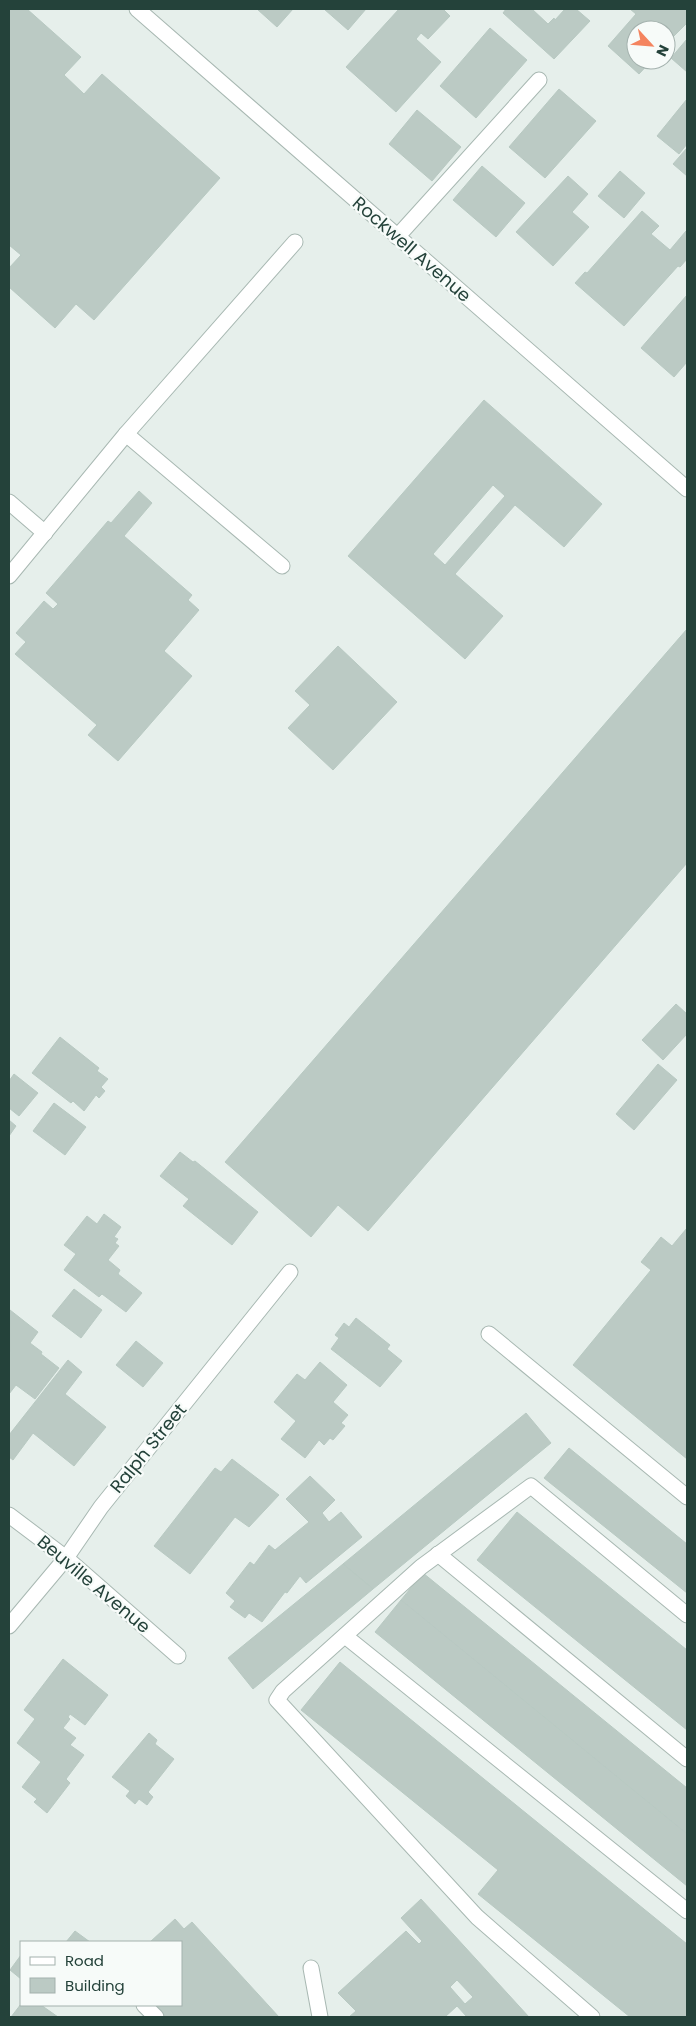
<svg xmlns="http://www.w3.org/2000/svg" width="696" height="2026" font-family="Poppins,sans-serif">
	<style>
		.building { fill: #bbcac4; stroke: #b8c9c2; fill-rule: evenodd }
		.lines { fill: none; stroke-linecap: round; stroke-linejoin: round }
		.service-casing { stroke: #a8b8b2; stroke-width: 17 }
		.minor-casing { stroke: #a8b8b2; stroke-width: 17 }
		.service { stroke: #fff; stroke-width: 15 }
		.minor { stroke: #fff; stroke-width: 15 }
		.labels { text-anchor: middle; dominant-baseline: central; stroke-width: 4.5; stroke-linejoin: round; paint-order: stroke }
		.street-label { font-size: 18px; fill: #24423a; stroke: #f7fbf9 }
	</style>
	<rect width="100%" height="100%" fill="#e6efeb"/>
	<g class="building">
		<polygon points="9,9 27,9 81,57 64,75 84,94 102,74 220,178 94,320 76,304 55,328 9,287 9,268 21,255 9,245"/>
		<polygon points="257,9 293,9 277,27"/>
		<polygon points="324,9 366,9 348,30"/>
		<polygon points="399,9 443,9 450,16 428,39 421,33 416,39 441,62 396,112 346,67"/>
		<polygon points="506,9 532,9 548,24 554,18 555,20 565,9 576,9 590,21 554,59 503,13"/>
		<polygon points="630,9 687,9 687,23 666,44 666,30 636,30 636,60 652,60 639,74 608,46 636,14"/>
		<polygon points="490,28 527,60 476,118 440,86"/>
		<polygon points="687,39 687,72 671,58"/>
		<polygon points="559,89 596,121 545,178 509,147"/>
		<polygon points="687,99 687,144 679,154 657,136"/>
		<polygon points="417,110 461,147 432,181 389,144"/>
		<polygon points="687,148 687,176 673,164"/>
		<polygon points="482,166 525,203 496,237 453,200"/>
		<polygon points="620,171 645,193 624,218 598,196"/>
		<polygon points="568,176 588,194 572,212 589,227 553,266 516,232"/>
		<polygon points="642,211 659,226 651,234 670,250 686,231 687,233 687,259 680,267 678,266 624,326 575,283 585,272 587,273"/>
		<polygon points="687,295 687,362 674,377 641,348"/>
		<path d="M484,400L602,504L564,547L515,505L455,574L503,616L465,659L348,556ZM493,485L505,496L445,565L433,554Z"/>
		<polygon points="139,491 152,503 124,536 192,595 188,600 199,610 164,651 192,676 118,761 88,735 97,725 15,654 26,642 16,633 44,601 53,609 58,604 46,593 108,521 111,523"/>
		<polygon points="687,629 687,863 368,1231 338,1205 311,1237 225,1162"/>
		<polygon points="338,646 397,702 333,770 288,728 310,705 295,691"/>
		<polygon points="676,1004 687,1014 687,1034 663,1060 642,1040"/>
		<polygon points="60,1037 99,1068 97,1071 108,1079 101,1087 105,1091 99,1098 96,1095 84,1111 73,1101 71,1103 32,1073"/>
		<polygon points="658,1064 677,1080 634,1130 616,1114"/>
		<polygon points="14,1074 38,1093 19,1116 9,1108 9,1081"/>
		<polygon points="54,1103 86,1127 65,1155 33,1131"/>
		<polygon points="9,1120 16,1126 9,1136"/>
		<polygon points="180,1152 193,1162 195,1161 258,1212 232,1245 183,1206 189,1199 160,1176"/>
		<polygon points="104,1214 121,1227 114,1237 118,1239 115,1243 119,1246 108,1260 120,1270 118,1274 142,1293 126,1312 102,1294 99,1297 64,1270 76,1254 64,1245 87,1216 97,1224"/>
		<polygon points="687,1228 687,1459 573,1365 651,1270 641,1262 661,1237 672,1246"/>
		<polygon points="74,1289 102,1310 81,1338 52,1316"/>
		<polygon points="10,1310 38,1332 30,1343 42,1352 41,1354 59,1368 35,1399 16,1385 9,1394"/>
		<polygon points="356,1318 390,1345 387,1349 402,1361 380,1387 331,1349 339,1338 335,1335 344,1323 349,1327"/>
		<polygon points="136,1341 163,1363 143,1387 116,1365"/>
		<polygon points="68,1360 82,1372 65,1394 106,1427 74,1466 33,1433 13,1460 9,1457 9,1435"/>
		<polygon points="320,1362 347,1385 333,1402 348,1415 341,1423 345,1426 333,1440 330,1438 324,1445 319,1440 305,1458 281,1439 296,1421 274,1402 297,1374 305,1380"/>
		<polygon points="526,1413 551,1443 373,1589 343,1564"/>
		<polygon points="569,1448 687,1544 687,1593 544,1478"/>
		<polygon points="232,1459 279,1495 249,1527 235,1517 190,1574 154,1546 215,1468 221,1472"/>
		<polygon points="310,1476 335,1500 322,1513 329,1522 341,1512 362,1537 306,1583 300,1576 287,1593 285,1592 262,1622 249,1613 245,1618 230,1607 235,1601 226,1593 250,1562 254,1565 269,1545 275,1550 309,1522 286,1499"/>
		<polygon points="517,1512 687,1650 687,1730 477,1560"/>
		<polygon points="343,1564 373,1589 253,1689 228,1658"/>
		<polygon points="423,1573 687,1788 687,1834 401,1600"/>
		<polygon points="401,1600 687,1834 687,1886 375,1632"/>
		<polygon points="63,1659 108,1695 85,1725 70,1714 68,1717 70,1719 63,1728 76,1738 70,1745 84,1755 66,1779 70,1783 47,1813 34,1802 37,1799 22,1787 41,1762 17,1743 35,1719 24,1710"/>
		<polygon points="340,1662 687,1944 687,2017 630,2017 478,1894 498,1870 301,1710"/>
		<polygon points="149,1733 157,1740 155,1744 174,1759 148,1792 153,1797 147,1805 139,1799 135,1804 126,1796 130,1791 112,1777"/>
		<path d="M421,1899L529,2017H467L457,2006L445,2017H349L356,2011L338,1993L406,1931L419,1944L422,1941L401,1918ZM457,1980L473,1997L465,2004L450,1987Z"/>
		<polygon points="175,1919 184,1929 192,1922 279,2017 166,2017 155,2005 181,2005 181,1942 150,1942"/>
		<polygon points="75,1931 90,1942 66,1942"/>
		<polygon points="21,1955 21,1979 10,1970"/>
		<polygon points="21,2004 41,2005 58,2017 11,2017"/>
	</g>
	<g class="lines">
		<defs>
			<g id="service">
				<polyline points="397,237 539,80"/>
				<polyline points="126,434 295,242"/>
				<polyline points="9,502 45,533"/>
				<polyline points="9,576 126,434 282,566"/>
				<polyline points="489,1334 687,1497"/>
				<polyline points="438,1554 687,1759"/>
				<polyline points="345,1636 687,1911"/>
				<polyline points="311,1968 320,2017"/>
				<polyline points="144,2005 156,2017"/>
				<polyline points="592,2017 477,1917 277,1700 283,1691 421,1567 531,1486 687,1615"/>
			</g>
			<g id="minor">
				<polyline points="137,9 687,489"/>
				<polyline points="9,1515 66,1558 178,1656"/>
				<polyline points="9,1626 66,1558 101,1507 290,1272"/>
			</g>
		</defs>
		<use href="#service" class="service-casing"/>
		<use href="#minor" class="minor-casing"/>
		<use href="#service" class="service"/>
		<use href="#minor" class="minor"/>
	</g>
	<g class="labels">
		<g class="street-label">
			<text transform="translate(412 249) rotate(41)">Rockwell Avenue</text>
			<text transform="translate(148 1448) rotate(-51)">Ralph Street</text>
			<text transform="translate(94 1584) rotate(40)">Beuville Avenue</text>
		</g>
	</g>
	<rect width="696" height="2026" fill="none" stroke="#24423a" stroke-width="20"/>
	<rect x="20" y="1941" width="162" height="65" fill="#f7fbf9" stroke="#a3b1ad"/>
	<rect x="30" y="1957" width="25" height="8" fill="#ffffff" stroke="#a3b1ad"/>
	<text x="65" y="1966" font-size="15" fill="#24423a">Road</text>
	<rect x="30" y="1978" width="25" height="15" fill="#bbcac4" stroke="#a3b1ad"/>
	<text x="65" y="1991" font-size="15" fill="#24423a">Building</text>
	<g transform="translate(651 45) rotate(116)"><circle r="24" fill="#f7fbf9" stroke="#a3b1ad"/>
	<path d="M0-4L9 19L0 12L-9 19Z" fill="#f4845f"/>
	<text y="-8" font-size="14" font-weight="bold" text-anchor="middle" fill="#24423a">N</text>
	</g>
</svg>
